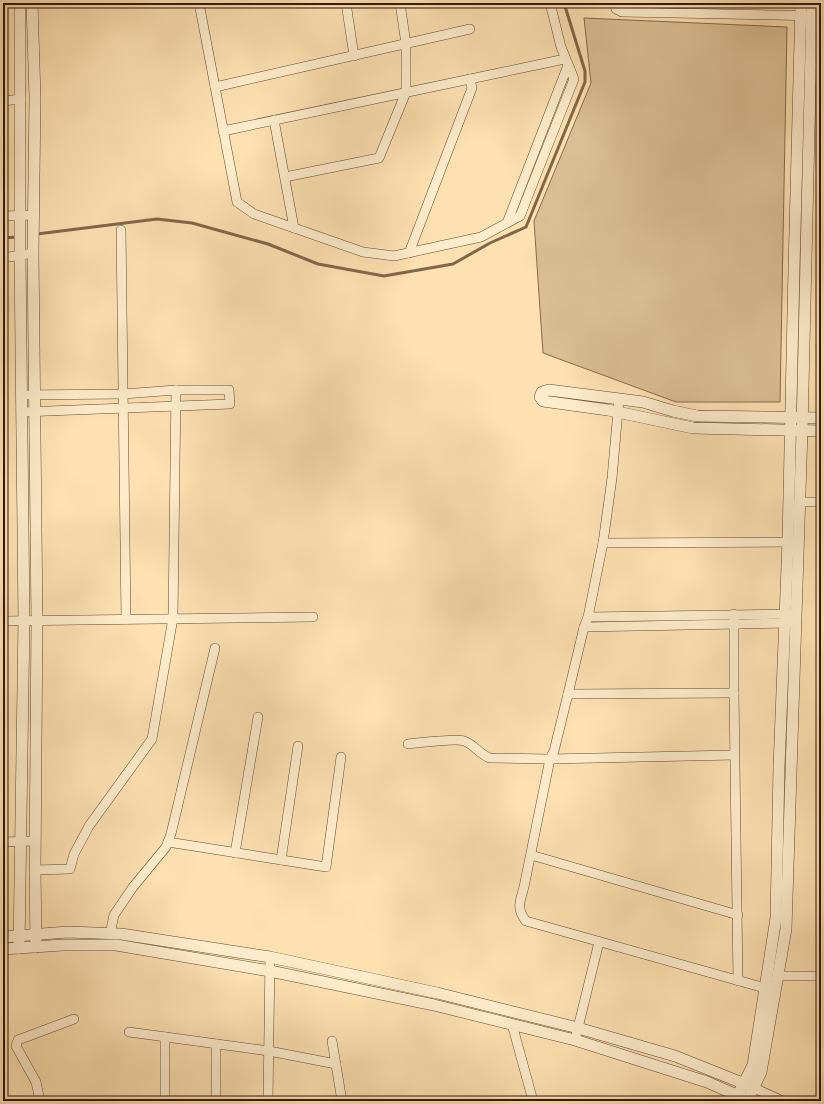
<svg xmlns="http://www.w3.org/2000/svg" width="824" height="1104" font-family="Vollkorn,serif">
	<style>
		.green { fill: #dabf94; stroke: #846b4c }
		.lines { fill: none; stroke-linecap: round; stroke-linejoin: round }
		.stream { stroke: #816749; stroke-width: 3 }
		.minor-casing { stroke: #624a30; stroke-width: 10 }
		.tertiary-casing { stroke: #624a30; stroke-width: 12 }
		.minor { stroke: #feeccc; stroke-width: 9 }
		.tertiary { stroke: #feeccc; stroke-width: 11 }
	</style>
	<rect width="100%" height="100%" fill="#fde1b1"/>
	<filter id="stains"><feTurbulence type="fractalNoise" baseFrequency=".005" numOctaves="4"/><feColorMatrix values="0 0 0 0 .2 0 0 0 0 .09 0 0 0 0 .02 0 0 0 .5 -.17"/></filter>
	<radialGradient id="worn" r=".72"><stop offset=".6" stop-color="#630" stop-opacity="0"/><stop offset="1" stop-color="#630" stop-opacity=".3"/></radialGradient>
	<polygon class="green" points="584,18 787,27 780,402 676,402 543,353 534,221 591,83"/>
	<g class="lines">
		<g class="stream">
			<polyline points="37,234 157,219 192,223 268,244 318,264 384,276 453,264 490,243 526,227 585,82 585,71 564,3"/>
			<polyline points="3,238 17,237"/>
		</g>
		<defs>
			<g id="minor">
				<polyline points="199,3 237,202 254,214 363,252 394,256 481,237 520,216 574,79 561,47 550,3"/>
				<polyline points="346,3 354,56"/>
				<polyline points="614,3 616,9 622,12 821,16"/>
				<polyline points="215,87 470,29"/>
				<polyline points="3,101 21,99"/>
				<polyline points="274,120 294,228"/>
				<polyline points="223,131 565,59"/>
				<polyline points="285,177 379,158 406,92 406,44 400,3"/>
				<polyline points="3,216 34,215"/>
				<polyline points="507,223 568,65"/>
				<polyline points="121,230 126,619"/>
				<polyline points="409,253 472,88 470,79"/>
				<polyline points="3,258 33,253"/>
				<polyline points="22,395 123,394 176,390 229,390 230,404 22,412"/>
				<polyline points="799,502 821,502"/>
				<polyline points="603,543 795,542"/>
				<polyline points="734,614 734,693 738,981"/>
				<polyline points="588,617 792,614"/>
				<polyline points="3,621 313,617"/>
				<polyline points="584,627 790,623"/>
				<path d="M734,693L568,694L554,751L550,759L524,887C520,901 516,909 526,921L772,990"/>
				<polyline points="568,694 584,627 588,617 603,543 612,478 619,399"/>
				<path d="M408,744C419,743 456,738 464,741C474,744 480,755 490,758L550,759L734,755"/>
				<polyline points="3,842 35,841"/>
				<polyline points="168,842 326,867 341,757"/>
				<polyline points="235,853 258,717"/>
				<polyline points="531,855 738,915"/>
				<polyline points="281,860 298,746"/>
				<polyline points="35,870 70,869 74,854 89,826 152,739 173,618 176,390"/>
				<polyline points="110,934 114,915 133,887 166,847 171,834 215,648"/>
				<polyline points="778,976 821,976"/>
				<polyline points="512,1024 533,1101"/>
				<polyline points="129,1032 269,1051 336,1064"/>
				<polyline points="165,1037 165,1101"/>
				<polyline points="575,1040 599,942"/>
				<polyline points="332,1041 342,1101"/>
				<polyline points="754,1088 783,1101"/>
				<polyline points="40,1101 36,1082 16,1046 18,1040 74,1019"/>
				<polyline points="216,1101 216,1044"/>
				<polyline points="268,1101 270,957"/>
			</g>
			<g id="tertiary">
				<polyline points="32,3 35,98 33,253 37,620 35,870 36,947"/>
				<polyline points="821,418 697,416 673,411 643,402 549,390 542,392 540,397 543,401 608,410 693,428 821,431"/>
				<polyline points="3,937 68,932 121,934 270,957 437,993 578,1028 675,1056 750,1086"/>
				<polyline points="19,948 24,620 20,255 20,3"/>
				<polyline points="3,949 63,945 116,945 270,971 434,1005 575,1040 707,1082 748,1100 761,1072 786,929 802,430 812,3"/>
				<polyline points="738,1095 753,1065 776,918 779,767 788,541 794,268 801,3"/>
			</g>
		</defs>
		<use href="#minor" class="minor-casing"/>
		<use href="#tertiary" class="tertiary-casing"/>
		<use href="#minor" class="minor"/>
		<use href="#tertiary" class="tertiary"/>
	</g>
	<rect width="824" height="1104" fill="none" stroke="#fde1b1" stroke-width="16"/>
	<rect x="4" y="4" width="816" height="1096" fill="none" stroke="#2f1705" stroke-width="2"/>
	<rect x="8" y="8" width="808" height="1088" fill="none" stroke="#2f1705"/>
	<rect width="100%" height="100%" filter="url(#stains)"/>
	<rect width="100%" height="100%" fill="url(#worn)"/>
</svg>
